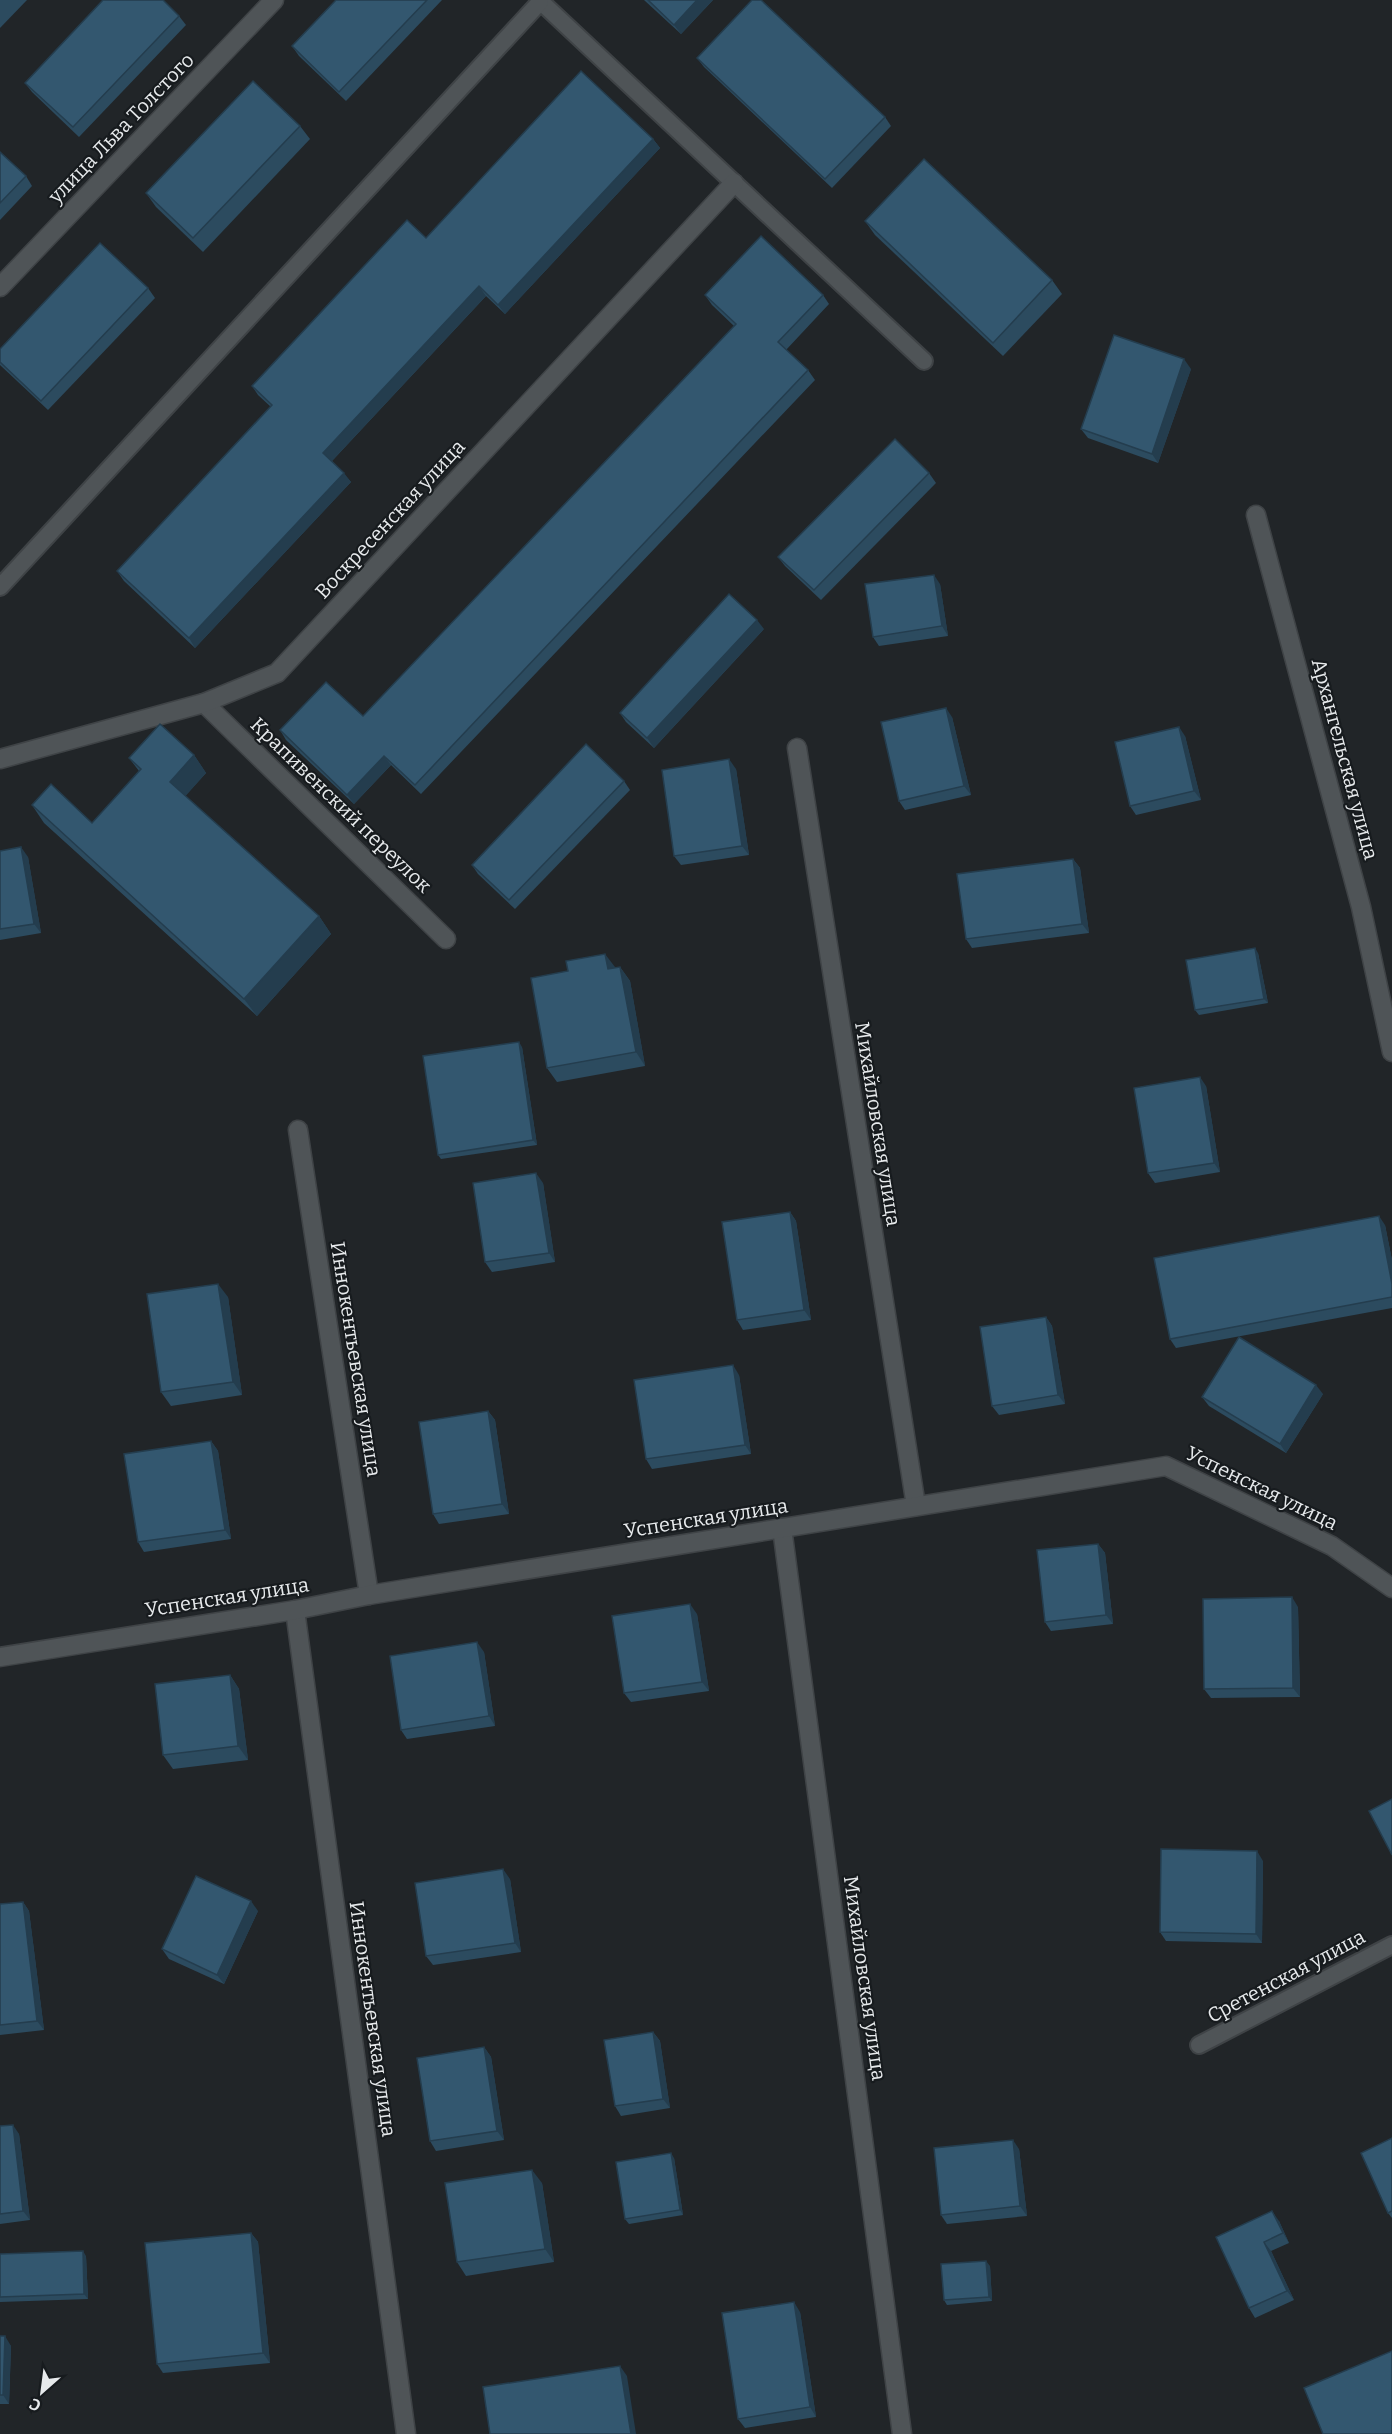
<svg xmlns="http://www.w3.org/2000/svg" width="1392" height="2434" font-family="Bitter,serif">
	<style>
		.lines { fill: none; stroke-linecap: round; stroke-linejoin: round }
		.service-casing { stroke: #3f4346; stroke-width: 20 }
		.minor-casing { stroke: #3f4346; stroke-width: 21 }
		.service { stroke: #4f5457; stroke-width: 16 }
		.minor { stroke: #4f5457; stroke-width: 18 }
		.wall { fill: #2c4b5f }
		.shaded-wall { fill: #243d4e }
		.building { fill: #33576f; stroke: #243d4e; stroke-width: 1.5 }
		.labels { text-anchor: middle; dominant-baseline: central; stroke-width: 4.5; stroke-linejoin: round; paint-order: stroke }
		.street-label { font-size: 20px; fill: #e7eaec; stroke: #171b1e }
	</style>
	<rect width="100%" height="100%" fill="#212528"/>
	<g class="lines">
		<defs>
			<g id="service">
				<polyline points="539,0 924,361"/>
				<polyline points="0,587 540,2"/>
				<polyline points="1199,2045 1392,1945"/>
			</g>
			<g id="minor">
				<polyline points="0,287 274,0"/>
				<polyline points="1256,515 1361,907 1392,1052"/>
				<polyline points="204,703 446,939"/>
				<polyline points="797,748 916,1506"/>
				<polyline points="0,759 204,703 277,673 734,183"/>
				<polyline points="298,1130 369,1595"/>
				<polyline points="782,1528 902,2434"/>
				<polyline points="295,1610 406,2434"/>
				<polyline points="0,1657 295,1610 369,1595 1166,1466 1332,1546 1392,1588"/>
			</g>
		</defs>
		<use href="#service" class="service-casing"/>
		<use href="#minor" class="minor-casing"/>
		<use href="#service" class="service"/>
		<use href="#minor" class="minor"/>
	</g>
	<g class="wall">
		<polygon points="0,0 27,0 0,28"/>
		<polygon points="336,0 442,0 346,101 299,56 292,46"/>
		<polygon points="644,0 713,0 681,34"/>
		<polygon points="179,16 186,25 79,137 32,92 25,83"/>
		<polygon points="697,58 885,117 891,126 832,188 704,67"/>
		<polygon points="300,126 310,139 203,252 156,207 146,193"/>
		<polygon points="653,139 660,148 505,314 486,296 332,461 351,482 195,648 124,581 117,571 271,407 258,395 252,386 426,238"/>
		<polygon points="0,152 26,176 32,186 0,220"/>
		<polygon points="865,221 1052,280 1062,294 1003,356 875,235"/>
		<polygon points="148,288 155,298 48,410 0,365 0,349"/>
		<polygon points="705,295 823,295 829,304 786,350 808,370 815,380 421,794 391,765 354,804 286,740 280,730 363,716 734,326 712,305"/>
		<polygon points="1191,369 1158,463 1088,438 1081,429"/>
		<polygon points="929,473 936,483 821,600 785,566 778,557"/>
		<polygon points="940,584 948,636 879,646 873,637"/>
		<polygon points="764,629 654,748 626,722 620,713"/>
		<polygon points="952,717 971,795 905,810 899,801"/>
		<polygon points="1185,736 1201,800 1136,815 1130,806"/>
		<polygon points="194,755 206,773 185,796 319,916 331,934 257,1016 44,823 32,805 92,823 139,771 129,758"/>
		<polygon points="736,769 749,855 681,865 674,856"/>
		<polygon points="624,781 630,790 515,909 478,874 472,865"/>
		<polygon points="0,851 28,857 41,933 0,940"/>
		<polygon points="1073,859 1080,868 1089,933 972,948 966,939"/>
		<polygon points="1258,953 1268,1003 1199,1015 1195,1010"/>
		<polygon points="620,967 630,981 645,1066 557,1082 547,1068 615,968"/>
		<polygon points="522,1047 537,1145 441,1159 438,1155"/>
		<polygon points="1206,1086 1220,1172 1155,1183 1148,1173"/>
		<polygon points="543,1183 555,1262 492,1272 485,1262"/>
		<polygon points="790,1212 796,1221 811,1320 743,1330 737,1320"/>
		<polygon points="1385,1225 1392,1260 1392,1308 1176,1348 1170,1339"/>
		<polygon points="228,1297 242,1395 171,1406 161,1392"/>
		<polygon points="1046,1317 1052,1326 1065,1404 999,1415 992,1406"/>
		<polygon points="739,1375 751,1454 652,1469 646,1459"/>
		<polygon points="1323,1394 1286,1453 1209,1406 1202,1397"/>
		<polygon points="488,1411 495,1420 509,1514 439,1524 433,1514"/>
		<polygon points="211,1441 218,1451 231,1539 144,1552 138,1542"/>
		<polygon points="1098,1544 1105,1553 1113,1624 1051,1631 1045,1622"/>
		<polygon points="1298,1607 1300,1697 1211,1698 1204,1689"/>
		<polygon points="697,1614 709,1691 631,1702 624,1693"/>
		<polygon points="484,1652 495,1726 407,1739 401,1730"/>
		<polygon points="230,1675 239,1689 248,1760 173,1769 163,1755"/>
		<polygon points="1263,1861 1262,1943 1166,1941 1160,1932"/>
		<polygon points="510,1879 521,1952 433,1965 426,1956"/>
		<polygon points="23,1902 29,1911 44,2030 0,2035 0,1904"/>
		<polygon points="258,1911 224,1984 169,1959 162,1949"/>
		<polygon points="653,2032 660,2041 670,2108 621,2116 615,2106"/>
		<polygon points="484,2047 491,2057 504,2140 436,2151 430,2141"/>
		<polygon points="0,2126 19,2134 30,2220 0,2224"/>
		<polygon points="1392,2138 1392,2218 1388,2213"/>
		<polygon points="1019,2149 1027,2216 947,2224 941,2215"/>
		<polygon points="674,2158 683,2215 629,2224 625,2219"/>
		<polygon points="542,2183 554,2262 466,2276 457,2262"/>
		<polygon points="1279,2221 1289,2243 1271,2251 1294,2300 1255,2318 1249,2308 1216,2237"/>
		<polygon points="251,2233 258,2242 270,2363 163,2373 157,2364"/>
		<polygon points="0,2254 86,2256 88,2299 0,2302"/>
		<polygon points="990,2266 992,2301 947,2305 944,2300"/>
		<polygon points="800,2312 816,2417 745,2428 738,2419"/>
		<polygon points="0,2336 11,2346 9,2404 0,2404"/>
	</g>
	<g class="shaded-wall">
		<polygon points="697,0 713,0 681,34 674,25"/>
		<polygon points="653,139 660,148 505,314 498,305"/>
		<polygon points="479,286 486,296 330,463 323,453"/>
		<polygon points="1184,359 1191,369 1158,463 1152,454"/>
		<polygon points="344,473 351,482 195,648 189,638"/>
		<polygon points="934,575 940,584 948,636 942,626"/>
		<polygon points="757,620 764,629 654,748 647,738"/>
		<polygon points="946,708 952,717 971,795 964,786"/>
		<polygon points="1179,727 1185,736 1201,800 1194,791"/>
		<polygon points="194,755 206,773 182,800 170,782"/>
		<polygon points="384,756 391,765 354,804 347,795"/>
		<polygon points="729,759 736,769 749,855 742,846"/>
		<polygon points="21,847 28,857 41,933 34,924"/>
		<polygon points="1073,859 1080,868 1089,933 1082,924"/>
		<polygon points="319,916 331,934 257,1016 244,999"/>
		<polygon points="1255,948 1258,953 1268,1003 1264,999"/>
		<polygon points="605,954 615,967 618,983 608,969"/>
		<polygon points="620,967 630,981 645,1066 636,1052"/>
		<polygon points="519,1042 522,1047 537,1145 533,1140"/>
		<polygon points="1200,1077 1206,1086 1220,1172 1214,1163"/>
		<polygon points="536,1173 543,1183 555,1262 549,1253"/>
		<polygon points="790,1212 796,1221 811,1320 804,1310"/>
		<polygon points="1379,1216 1385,1225 1392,1260 1392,1284"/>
		<polygon points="218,1284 228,1297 242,1395 233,1382"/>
		<polygon points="1046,1317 1052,1326 1065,1404 1058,1395"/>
		<polygon points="733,1365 739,1375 751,1454 745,1445"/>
		<polygon points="1316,1385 1323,1394 1286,1453 1280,1444"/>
		<polygon points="488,1411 495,1420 509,1514 502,1504"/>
		<polygon points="211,1441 218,1451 231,1539 225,1530"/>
		<polygon points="1098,1544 1105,1553 1113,1624 1106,1615"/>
		<polygon points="1292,1597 1298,1607 1300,1697 1293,1688"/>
		<polygon points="690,1604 697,1614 709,1691 702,1682"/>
		<polygon points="477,1642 484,1652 495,1726 489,1716"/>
		<polygon points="230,1675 239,1689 248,1760 238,1746"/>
		<polygon points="1257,1851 1263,1861 1262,1943 1256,1934"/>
		<polygon points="503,1869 510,1879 521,1952 515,1943"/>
		<polygon points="251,1901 258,1911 224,1984 217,1975"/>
		<polygon points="23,1902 29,1911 44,2030 37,2021"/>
		<polygon points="653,2032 660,2041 670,2108 663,2099"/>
		<polygon points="484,2047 491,2057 504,2140 497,2131"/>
		<polygon points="13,2125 19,2134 30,2220 23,2211"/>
		<polygon points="1013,2140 1019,2149 1027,2216 1020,2206"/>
		<polygon points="671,2153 674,2158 683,2215 680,2210"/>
		<polygon points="532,2170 542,2183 554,2262 545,2249"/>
		<polygon points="1272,2211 1279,2221 1289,2243 1283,2233"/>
		<polygon points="251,2233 258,2242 270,2363 263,2353"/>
		<polygon points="1264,2242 1271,2251 1294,2300 1287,2291"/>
		<polygon points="83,2251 86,2256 88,2299 84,2294"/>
		<polygon points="986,2261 990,2266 992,2301 989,2297"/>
		<polygon points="794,2302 800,2312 816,2417 810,2407"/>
		<polygon points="5,2336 11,2346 9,2404 3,2395"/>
		<polygon points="620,2366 627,2376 636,2434 631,2434"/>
	</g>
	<g class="building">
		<polygon points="103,0 163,0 179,16 73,127 25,83"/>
		<polygon points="336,0 427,0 339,92 292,46"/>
		<polygon points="648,0 697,0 674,25"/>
		<polygon points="752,0 761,0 885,117 825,179 697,58"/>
		<polygon points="581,71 653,139 498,305 479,286 323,453 344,473 189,638 117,571 272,405 252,386 407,220 426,238"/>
		<polygon points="253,81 300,126 193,238 146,193"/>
		<polygon points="0,152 26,176 0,203"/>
		<polygon points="924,159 1052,280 993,343 865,221"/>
		<polygon points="761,236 823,295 778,342 808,370 415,785 384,756 347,795 280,730 326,682 363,716 736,324 705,295"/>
		<polygon points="100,243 148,288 41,401 0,362 0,349"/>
		<polygon points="1114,335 1184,359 1152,454 1081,429"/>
		<polygon points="895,439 929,473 814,590 778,557"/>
		<polygon points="934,575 942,626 873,637 865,584"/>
		<polygon points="729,594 757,620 647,738 620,713"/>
		<polygon points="946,708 964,786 899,801 881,722"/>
		<polygon points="160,724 194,755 170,782 319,916 244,999 32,805 51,784 92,823 141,769 129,758"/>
		<polygon points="1179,727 1194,791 1130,806 1115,742"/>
		<polygon points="586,744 624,781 509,900 472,865"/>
		<polygon points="729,759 742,846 674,856 662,770"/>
		<polygon points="21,847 34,924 0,929 0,851"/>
		<polygon points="1073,859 1082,924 966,939 957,874"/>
		<polygon points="1255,948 1264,999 1195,1010 1186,960"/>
		<polygon points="605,954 608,969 620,967 636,1052 547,1068 531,978 568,971 566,961"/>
		<polygon points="519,1042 533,1140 438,1155 423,1056"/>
		<polygon points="1200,1077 1214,1163 1148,1173 1134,1088"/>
		<polygon points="536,1173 549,1253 485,1262 473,1183"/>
		<polygon points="790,1212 804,1310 737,1320 722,1222"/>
		<polygon points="1379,1216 1392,1284 1392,1297 1170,1339 1154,1258"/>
		<polygon points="218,1284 233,1382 161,1392 147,1294"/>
		<polygon points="1046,1317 1058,1395 992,1406 980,1327"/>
		<polygon points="1239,1337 1316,1385 1280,1444 1202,1397"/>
		<polygon points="733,1365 745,1445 646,1459 634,1380"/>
		<polygon points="488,1411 502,1504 433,1514 419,1422"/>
		<polygon points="211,1441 225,1530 138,1542 124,1454"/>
		<polygon points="1098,1544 1106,1615 1045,1622 1037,1550"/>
		<polygon points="1292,1597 1293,1688 1204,1689 1203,1599"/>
		<polygon points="690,1604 702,1682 624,1693 612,1616"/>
		<polygon points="477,1642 489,1716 401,1730 390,1656"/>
		<polygon points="230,1675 238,1746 163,1755 155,1684"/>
		<polygon points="1392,1799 1392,1855 1369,1811"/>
		<polygon points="1161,1849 1257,1851 1256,1934 1160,1932"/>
		<polygon points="503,1869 515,1943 426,1956 415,1883"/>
		<polygon points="196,1876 251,1901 217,1975 162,1949"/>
		<polygon points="23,1902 37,2021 0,2025 0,1904"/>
		<polygon points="653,2032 663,2099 615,2106 604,2040"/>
		<polygon points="484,2047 497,2131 430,2141 417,2058"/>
		<polygon points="13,2125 23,2211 0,2214 0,2126"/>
		<polygon points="1392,2138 1392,2211 1388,2213 1361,2153"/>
		<polygon points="1013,2140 1020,2206 941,2215 934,2148"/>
		<polygon points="671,2153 680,2210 625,2219 616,2162"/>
		<polygon points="532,2170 545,2249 457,2262 445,2183"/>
		<polygon points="1272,2211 1283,2233 1264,2242 1287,2291 1249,2308 1216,2237"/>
		<polygon points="251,2233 263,2353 157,2364 145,2243"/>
		<polygon points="83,2251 84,2294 0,2297 0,2254"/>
		<polygon points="986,2261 989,2297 944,2300 941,2264"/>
		<polygon points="794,2302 810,2407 738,2419 722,2313"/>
		<polygon points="0,2336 5,2336 3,2395 0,2395"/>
		<polygon points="1392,2351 1392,2434 1323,2434 1304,2388"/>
		<polygon points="620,2366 631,2434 490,2434 483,2387"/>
	</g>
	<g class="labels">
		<g class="street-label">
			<text transform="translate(121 128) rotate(-46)">улица Льва Толстого</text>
			<text transform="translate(390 519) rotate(-47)">Воскресенская улица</text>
			<text transform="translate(1345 759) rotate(75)">Архангельская улица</text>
			<text transform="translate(341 805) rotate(44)">Крапивенский переулок</text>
			<text transform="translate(878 1124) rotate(81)">Михайловская улица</text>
			<text transform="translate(356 1359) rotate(81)">Иннокентьевская улица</text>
			<text transform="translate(1262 1488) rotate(26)">Успенская улица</text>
			<text transform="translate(706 1518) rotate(-9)">Успенская улица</text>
			<text transform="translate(227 1597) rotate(-9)">Успенская улица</text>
			<text transform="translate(1286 1976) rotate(-28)">Сретенская улица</text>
			<text transform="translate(865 1978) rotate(82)">Михайловская улица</text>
			<text transform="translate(373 2019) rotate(82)">Иннокентьевская улица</text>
		</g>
	</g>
	<g transform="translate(42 2392) rotate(208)" stroke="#171b1e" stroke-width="4.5" paint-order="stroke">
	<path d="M0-4.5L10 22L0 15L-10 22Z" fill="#e7eaec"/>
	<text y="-9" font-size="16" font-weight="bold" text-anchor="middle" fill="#e7eaec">С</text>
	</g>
</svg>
